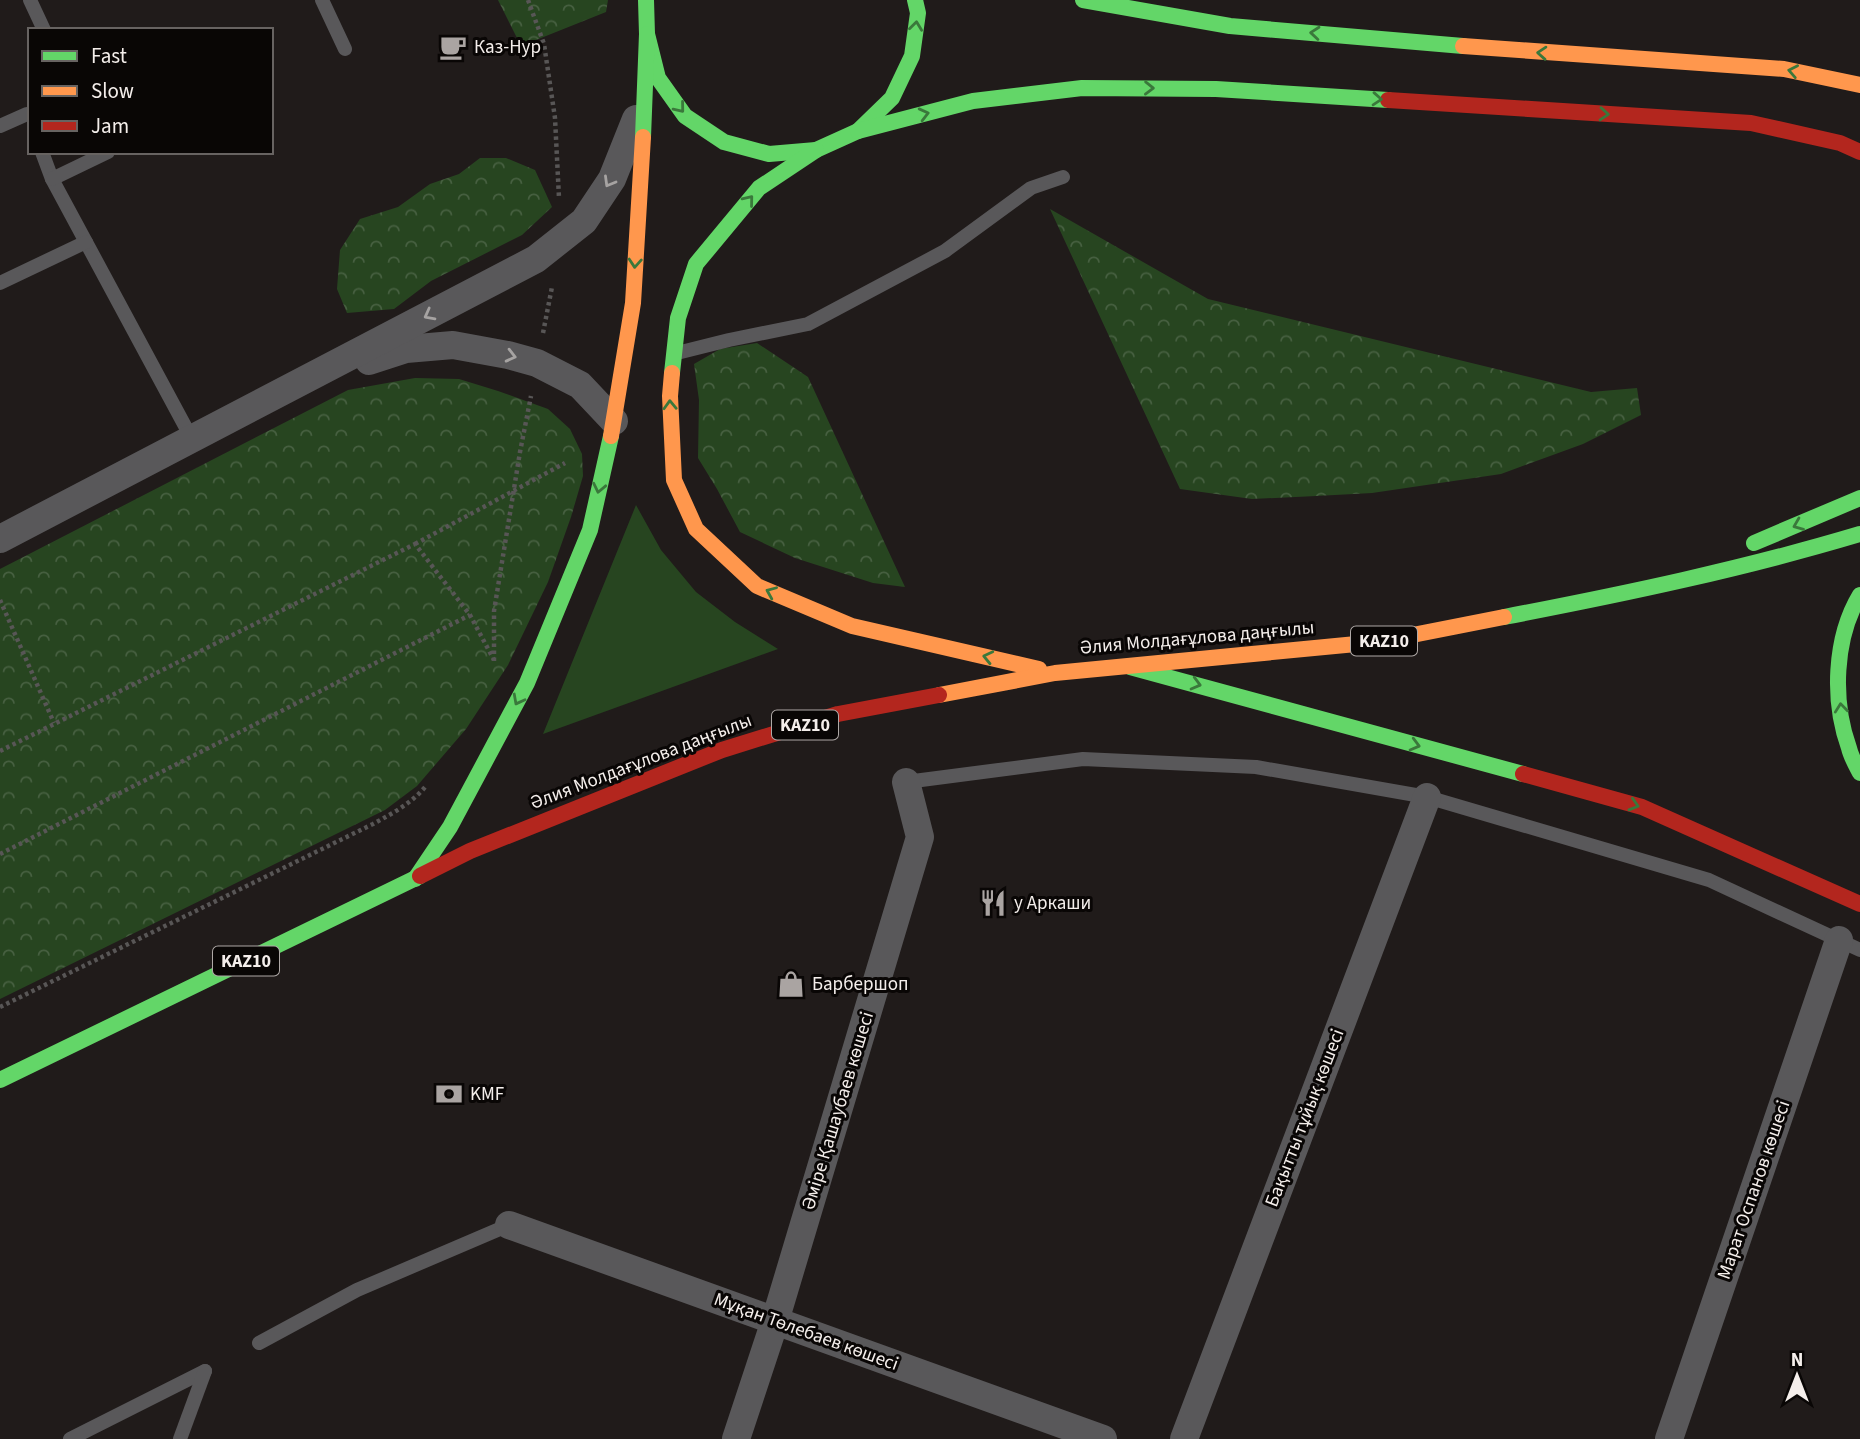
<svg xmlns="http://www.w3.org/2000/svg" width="1860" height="1439" font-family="'Source Sans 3',sans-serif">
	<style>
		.green { fill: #274520 }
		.forest { fill: url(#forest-crowns) }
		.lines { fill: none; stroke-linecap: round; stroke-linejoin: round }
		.path { stroke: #585656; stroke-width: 4.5; stroke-dasharray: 3.5 3.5; stroke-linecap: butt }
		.lane { stroke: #59585a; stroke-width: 14 }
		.street { stroke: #59585a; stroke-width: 28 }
		.fast { stroke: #63d668; stroke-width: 16 }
		.slow { stroke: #ff974d; stroke-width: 16 }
		.jam { stroke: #b3261e; stroke-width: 16 }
		.oneway { stroke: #3a783b }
		.oneway2 { stroke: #a6a3a2 }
		.labels { text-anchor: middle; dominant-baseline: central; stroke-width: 6; stroke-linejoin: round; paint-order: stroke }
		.shield { fill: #090605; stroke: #aea8a6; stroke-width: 2 }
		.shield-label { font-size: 18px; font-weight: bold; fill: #f4eeeb }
		.poi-label { font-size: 19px; fill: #f4eeeb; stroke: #090605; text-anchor: start }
		.street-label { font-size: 19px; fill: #f4eeeb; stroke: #090605 }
	</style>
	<defs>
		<pattern id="forest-crowns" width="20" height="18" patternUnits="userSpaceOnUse" patternTransform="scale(1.75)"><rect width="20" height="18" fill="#274520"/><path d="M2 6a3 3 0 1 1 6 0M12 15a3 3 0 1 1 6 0" fill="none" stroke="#476041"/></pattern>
	</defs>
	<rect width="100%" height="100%" fill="#201b1a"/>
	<polygon class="green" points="636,505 661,550 696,592 735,622 778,649 543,734"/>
	<g class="forest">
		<polygon points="498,0 608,0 606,12 521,46"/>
		<polygon points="480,158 506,158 535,170 552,207 522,235 431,281 394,309 347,313 337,289 340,250 360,219 398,207 430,184 459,174"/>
		<polygon points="1050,209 1208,299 1591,392 1637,388 1641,415 1583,444 1501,474 1372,493 1316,496 1252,499 1180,489"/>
		<polygon points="757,343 808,377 905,587 873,583 795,558 740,532 717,489 698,458 699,400 694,364 720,349"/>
		<polygon points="415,378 459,379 498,391 548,409 570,429 582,454 583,476 571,517 548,582 508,665 466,729 417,786 385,810 0,999 0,569 348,390"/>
	</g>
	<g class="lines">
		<g class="path">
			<polyline points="528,0 544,44 555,118 559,198"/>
			<polyline points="543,333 552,287"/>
			<polyline points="415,544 565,463"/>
			<polyline points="0,600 54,723"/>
			<polyline points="494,661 494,611 520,452 531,396"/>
			<polyline points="0,751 415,544 470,615 494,660"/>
			<polyline points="0,854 470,615"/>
			<path d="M0,1007L373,824C393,813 412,803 426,786"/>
		</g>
		<g class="lane">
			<polyline points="30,0 44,30"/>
			<polyline points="322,0 345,49"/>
			<polyline points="0,126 27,114"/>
			<polyline points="42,152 52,179 192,439"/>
			<polyline points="52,179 108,152"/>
			<polyline points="0,283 86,242"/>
			<polyline points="677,353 729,340 808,324 945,251 1031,188 1063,177"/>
			<polyline points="906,782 1083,759 1256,767 1427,797 1709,880 1860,950"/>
			<polyline points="259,1343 357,1290 509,1225"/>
			<polyline points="70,1439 205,1371"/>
			<polyline points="180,1439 205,1371"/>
		</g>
		<g class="street">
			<polyline points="369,361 406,349 453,345 508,355 537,363 580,385 614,421"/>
			<polyline points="0,539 536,259 584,221 612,179 636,119"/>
			<polyline points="509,1225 1103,1439"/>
			<polyline points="736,1439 775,1321 920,837 906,782"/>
			<polyline points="1184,1439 1427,797"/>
			<polyline points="1669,1439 1839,940"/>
		</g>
		<g class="fast">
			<polyline points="646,0 647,34 658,78 685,116 724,142 769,154 816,150 858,131 892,98 912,56 918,13 915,0"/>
			<polyline points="1083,0 1230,26 1463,46"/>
			<polyline points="858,131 973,101 1082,88 1216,89 1388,100"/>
			<polyline points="643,137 647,34"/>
			<polyline points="672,373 678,318 696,264 759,188 816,150"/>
			<polyline points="1754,543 1860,498"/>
			<path d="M1860,595C1834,638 1832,701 1849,748C1851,757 1856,765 1860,773"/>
			<path d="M1504,617C1624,594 1743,569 1860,534"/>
			<polyline points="1130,667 1523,774"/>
			<polyline points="415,879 450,827 527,683 590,530 611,436"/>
			<polyline points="0,1080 420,876"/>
		</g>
		<g class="slow">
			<polyline points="1463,46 1784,69 1860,85"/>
			<polyline points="672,373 670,396 674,480 696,529 757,586 852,626 1039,669"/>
			<polyline points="611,436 633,303 643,137"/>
			<polyline points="939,695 1055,673 1377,642 1504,617"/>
		</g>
		<g class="jam">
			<polyline points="1388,100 1751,123 1840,143 1860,152"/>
			<polyline points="1523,774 1642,807 1860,904"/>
			<polyline points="420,876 470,851 722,750 838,714 939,695"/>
		</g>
	</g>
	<defs><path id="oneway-chevron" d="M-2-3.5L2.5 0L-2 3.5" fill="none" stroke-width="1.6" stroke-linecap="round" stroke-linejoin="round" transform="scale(1.75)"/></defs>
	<g class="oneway">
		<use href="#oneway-chevron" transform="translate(916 26) rotate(-83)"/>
		<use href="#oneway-chevron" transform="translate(1315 33) rotate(-175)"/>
		<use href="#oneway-chevron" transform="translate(1542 53) rotate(-176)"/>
		<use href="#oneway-chevron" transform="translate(1793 71) rotate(-169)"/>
		<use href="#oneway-chevron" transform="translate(1149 88) rotate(1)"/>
		<use href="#oneway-chevron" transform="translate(1377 99) rotate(4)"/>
		<use href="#oneway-chevron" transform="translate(680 108) rotate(51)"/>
		<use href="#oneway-chevron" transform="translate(924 114) rotate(-14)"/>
		<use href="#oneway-chevron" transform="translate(1604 114) rotate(4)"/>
		<use href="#oneway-chevron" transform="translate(749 200) rotate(-51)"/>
		<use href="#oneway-chevron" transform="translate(635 263) rotate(94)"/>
		<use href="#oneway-chevron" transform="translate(670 405) rotate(-92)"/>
		<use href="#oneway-chevron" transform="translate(599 488) rotate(102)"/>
		<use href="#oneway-chevron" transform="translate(1798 525) rotate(158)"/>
		<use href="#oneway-chevron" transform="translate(771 592) rotate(-157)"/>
		<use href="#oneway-chevron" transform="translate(988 657) rotate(-167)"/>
		<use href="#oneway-chevron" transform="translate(1196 684) rotate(15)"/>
		<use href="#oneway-chevron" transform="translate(518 700) rotate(118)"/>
		<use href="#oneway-chevron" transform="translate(1841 708) rotate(-96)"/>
		<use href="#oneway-chevron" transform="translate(1415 745) rotate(15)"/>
		<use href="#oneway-chevron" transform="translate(1634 805) rotate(17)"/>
	</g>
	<g class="oneway2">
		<use href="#oneway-chevron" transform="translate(609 182) rotate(120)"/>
		<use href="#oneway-chevron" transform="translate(429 315) rotate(152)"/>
		<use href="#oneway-chevron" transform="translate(511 356) rotate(14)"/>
	</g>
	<defs>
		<symbol id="cafe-bare" viewBox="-9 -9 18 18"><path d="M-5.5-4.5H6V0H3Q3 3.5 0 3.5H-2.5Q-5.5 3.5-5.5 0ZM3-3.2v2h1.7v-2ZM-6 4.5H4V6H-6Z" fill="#aaa4a2" stroke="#090605" stroke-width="2.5" paint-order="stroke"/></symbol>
		<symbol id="restaurant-bare" viewBox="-9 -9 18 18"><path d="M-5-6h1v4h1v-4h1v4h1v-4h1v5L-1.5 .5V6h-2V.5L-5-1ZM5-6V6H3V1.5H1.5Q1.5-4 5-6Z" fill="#aaa4a2" stroke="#090605" stroke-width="2.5" paint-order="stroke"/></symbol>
		<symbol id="shop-bare" viewBox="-9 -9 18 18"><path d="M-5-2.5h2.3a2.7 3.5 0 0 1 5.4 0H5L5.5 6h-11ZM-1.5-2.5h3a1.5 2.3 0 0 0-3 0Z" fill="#aaa4a2" stroke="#090605" stroke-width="2.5" paint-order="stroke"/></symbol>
		<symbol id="bank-bare" viewBox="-9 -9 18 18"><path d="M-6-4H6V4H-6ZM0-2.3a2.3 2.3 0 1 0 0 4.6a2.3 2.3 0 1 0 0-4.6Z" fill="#aaa4a2" stroke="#090605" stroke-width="2.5" paint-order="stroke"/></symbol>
	</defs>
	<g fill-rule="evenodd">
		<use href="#cafe-bare" x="434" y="28" width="38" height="38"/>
		<use href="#restaurant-bare" x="974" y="884" width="38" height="38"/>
		<use href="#shop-bare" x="772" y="965" width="38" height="38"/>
		<use href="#bank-bare" x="430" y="1075" width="38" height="38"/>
	</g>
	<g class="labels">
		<g class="shield">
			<rect x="1351" y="626.5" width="66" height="29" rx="5"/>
			<rect x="772" y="710.5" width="66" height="29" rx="5"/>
			<rect x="213" y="946.5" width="66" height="29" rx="5"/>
		</g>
		<g class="shield-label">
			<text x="1384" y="641">KAZ10</text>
			<text x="805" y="725">KAZ10</text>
			<text x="246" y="961">KAZ10</text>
		</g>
		<g class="poi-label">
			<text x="474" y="47">Каз-Нур</text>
			<text x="1014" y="903">у Аркаши</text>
			<text x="812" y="984">Барбершоп</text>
			<text x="470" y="1094">KMF</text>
		</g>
		<g class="street-label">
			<text transform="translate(1197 638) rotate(-5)">Әлия Молдағұлова даңғылы</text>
			<text transform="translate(641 762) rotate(-21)">Әлия Молдағұлова даңғылы</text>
			<text transform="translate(838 1111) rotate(-73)">Әміре Қашаубаев көшесі</text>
			<text transform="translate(1305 1118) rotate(-69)">Бақытты тұйық көшесі</text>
			<text transform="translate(1754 1190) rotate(-71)">Марат Оспанов көшесі</text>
			<text transform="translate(806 1332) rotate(20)">Мұқан Төлебаев көшесі</text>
		</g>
	</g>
	<rect x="28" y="28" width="245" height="126" fill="#090605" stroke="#676361" stroke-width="2"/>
	<rect x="42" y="51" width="35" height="10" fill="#63d668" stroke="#676361" stroke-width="2"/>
	<text x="91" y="63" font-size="21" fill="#f4eeeb">Fast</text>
	<rect x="42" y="86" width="35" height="10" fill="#ff974d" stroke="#676361" stroke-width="2"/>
	<text x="91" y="98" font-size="21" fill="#f4eeeb">Slow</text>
	<rect x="42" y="121" width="35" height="10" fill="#b3261e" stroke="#676361" stroke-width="2"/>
	<text x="91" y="133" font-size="21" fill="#f4eeeb">Jam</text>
	<g transform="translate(1797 1376)" stroke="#090605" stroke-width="5" paint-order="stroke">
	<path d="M0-5L12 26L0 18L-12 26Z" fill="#f4eeeb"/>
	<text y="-10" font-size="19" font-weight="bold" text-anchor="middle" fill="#f4eeeb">N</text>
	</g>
</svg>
